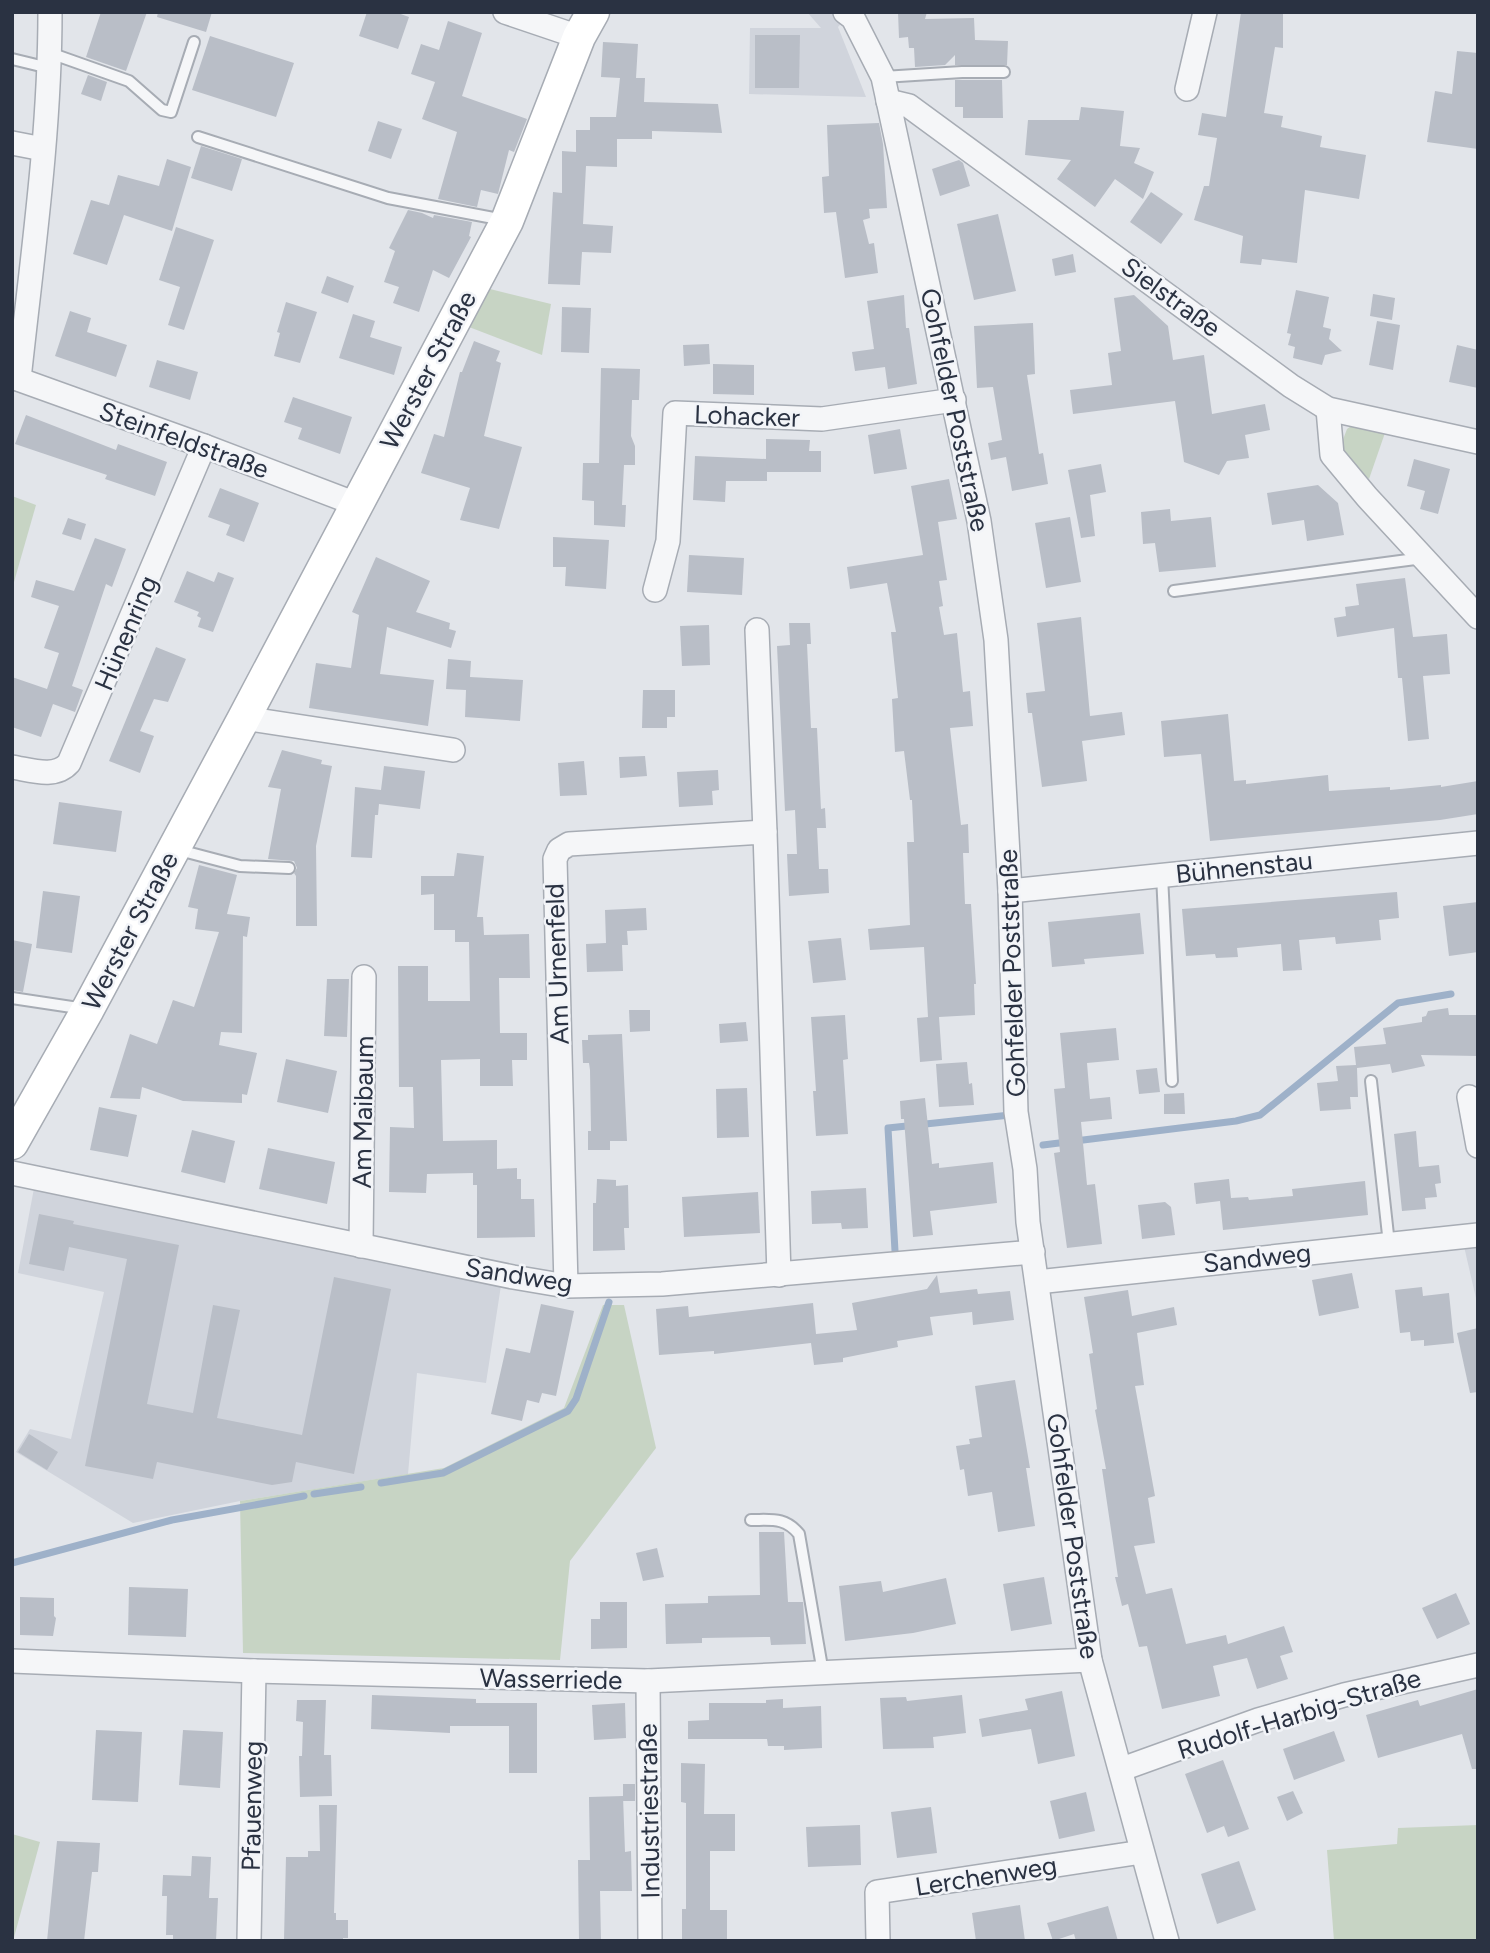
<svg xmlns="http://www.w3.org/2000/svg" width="1490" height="1953" font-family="Figtree,sans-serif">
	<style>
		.built { fill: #d0d4dc }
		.green { fill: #c7d4c4 }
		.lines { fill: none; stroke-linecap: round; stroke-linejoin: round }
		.stream { stroke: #9eb1c9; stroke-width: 7 }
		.building { fill: #b9bec7 }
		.service-casing { stroke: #a7acb4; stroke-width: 14 }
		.minor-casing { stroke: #a7acb4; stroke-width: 26 }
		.secondary-casing { stroke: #a7acb4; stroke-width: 35 }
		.service { stroke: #f5f6f8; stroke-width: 10 }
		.minor { stroke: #f5f6f8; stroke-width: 23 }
		.secondary { stroke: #fff; stroke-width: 32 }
		.labels { text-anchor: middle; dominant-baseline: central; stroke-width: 5; stroke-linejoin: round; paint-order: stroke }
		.street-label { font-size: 26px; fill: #2a3242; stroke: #f2f4f8 }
	</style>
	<rect width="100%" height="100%" fill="#e2e5ea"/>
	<g class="built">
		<polygon points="807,12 851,12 838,27 866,97 749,94 750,28 821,28"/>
		<polygon points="35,1183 502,1279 486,1383 417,1373 408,1474 240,1501 133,1523 16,1452 30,1429 71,1439 104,1292 18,1273"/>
		<polygon points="1478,1240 1478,1307 1463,1242"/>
	</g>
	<g class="green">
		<polygon points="486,288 551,304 542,355 469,327"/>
		<polygon points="1354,424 1386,430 1369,479 1349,460 1341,445 1347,429"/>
		<polygon points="12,496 36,505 12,589"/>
		<polygon points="603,1305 624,1305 656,1448 570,1561 560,1660 243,1653 240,1501 444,1468 564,1408"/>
		<polygon points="1478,1825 1478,1941 1334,1941 1327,1850 1397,1844 1398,1828"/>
		<polygon points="12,1834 40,1842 13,1941 12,1941"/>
	</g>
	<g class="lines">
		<g class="stream">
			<polyline points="1043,1145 1236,1121 1260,1115 1398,1003 1451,994"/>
			<polyline points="895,1251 888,1128 1010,1115"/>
			<polyline points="381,1483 443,1473 568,1411 576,1399 609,1302"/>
			<polyline points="314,1494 361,1487"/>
			<polyline points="12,1563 172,1520 304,1496"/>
		</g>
	</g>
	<g class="building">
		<polygon points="101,12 147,12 126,71 86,57"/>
		<polygon points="158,12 212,12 206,32 157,17"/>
		<polygon points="367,12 395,12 409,17 398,49 359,36"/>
		<polygon points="898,12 927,12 925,19 974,18 975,40 1008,41 1007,65 955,65 955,55 945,65 915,67 914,48 909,48 908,37 899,38"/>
		<polygon points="1241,12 1283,12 1283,48 1275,47 1264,113 1283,116 1281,127 1322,136 1320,147 1366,155 1359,199 1305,190 1297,263 1262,259 1261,265 1240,263 1243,236 1194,220 1204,186 1209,186 1217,138 1198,135 1202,113 1226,117"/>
		<polygon points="448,21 482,33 462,96 527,119 514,152 509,150 498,194 481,190 477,207 438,199 457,132 422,119 435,82 411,74 421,44 439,50"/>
		<polygon points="755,35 800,35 799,88 755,88"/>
		<polygon points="210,36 294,63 276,117 192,90"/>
		<polygon points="603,42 638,44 636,78 645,78 644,102 718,104 722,133 652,131 652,139 617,139 617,167 586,166 583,224 613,226 611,253 582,252 580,285 548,284 553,192 562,193 562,151 576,152 576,130 590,130 590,117 616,117 620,78 601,77"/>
		<polygon points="1457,51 1478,53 1478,149 1427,142 1435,91 1452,94"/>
		<polygon points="88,75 107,82 101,101 81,94"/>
		<polygon points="955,80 1002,80 1003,118 963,118 963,107 955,107"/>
		<polygon points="1081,107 1124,111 1120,146 1140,148 1134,163 1154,172 1143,199 1115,179 1095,207 1057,179 1071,160 1025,155 1028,120 1079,120"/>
		<polygon points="378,121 402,129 391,159 368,151"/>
		<polygon points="879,123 883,144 887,208 869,209 870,218 863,220 869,244 874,243 878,273 845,278 836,212 824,213 822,177 829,176 827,125"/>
		<polygon points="201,146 242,159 232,191 191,178"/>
		<polygon points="167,159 191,167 172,231 124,215 107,265 73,254 91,200 109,205 118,175 159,186"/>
		<polygon points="959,160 963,163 970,186 940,196 932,169"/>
		<polygon points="1151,192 1183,214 1161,244 1130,222"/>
		<polygon points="408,210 422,213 433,218 434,215 472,222 469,236 471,237 449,278 433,270 419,312 393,303 399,287 384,282 395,251 389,248"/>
		<polygon points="998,214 1016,291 974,300 957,224"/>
		<polygon points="176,227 214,240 184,330 168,325 180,287 159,280"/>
		<polygon points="1073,254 1076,272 1055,276 1052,259"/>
		<polygon points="327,276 354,286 348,303 321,293"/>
		<polygon points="1296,290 1329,297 1323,327 1331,329 1329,339 1342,351 1325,355 1322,365 1293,358 1295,347 1288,345 1291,334 1287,333"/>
		<polygon points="1373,294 1395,298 1392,320 1370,316"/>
		<polygon points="904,295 906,328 909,328 917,384 888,389 885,367 855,371 852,352 874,349 867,301"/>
		<polygon points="1134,295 1168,326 1173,360 1204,355 1212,414 1265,404 1270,430 1245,435 1249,458 1227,461 1219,475 1184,462 1175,401 1073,414 1070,390 1112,385 1108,353 1121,351 1114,298"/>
		<polygon points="286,302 317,312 300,363 274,356 280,333 277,332"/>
		<polygon points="562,307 591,308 589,353 561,352"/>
		<polygon points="70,311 91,318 87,332 127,345 116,377 55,356"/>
		<polygon points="353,314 375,321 370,337 402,347 394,375 339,358"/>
		<polygon points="1377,321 1400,325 1393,370 1369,365"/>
		<polygon points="1033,323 1035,374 1027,375 1039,454 1043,453 1048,484 1012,491 1006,457 991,460 988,443 1002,440 993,387 977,388 974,326"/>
		<polygon points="474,341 500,351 496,361 501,363 484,436 522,447 499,529 460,520 470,488 421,473 434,434 444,437 460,372 462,372"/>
		<polygon points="709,344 710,364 684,366 683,345"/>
		<polygon points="1457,345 1478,350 1478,388 1449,382"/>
		<polygon points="157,360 198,372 190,400 149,387"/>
		<polygon points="713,364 754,365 754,395 713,394"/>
		<polygon points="601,368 640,369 639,400 632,400 631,436 635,446 635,465 624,465 622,505 626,505 625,527 594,525 594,501 582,500 583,463 599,463"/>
		<polygon points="293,397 352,417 340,454 298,439 302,428 284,422"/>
		<polygon points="26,415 116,450 118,444 167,462 155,496 105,479 107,475 15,444"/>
		<polygon points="900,429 907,469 874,474 868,435"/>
		<polygon points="766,439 810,440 809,451 821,451 821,472 767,472 767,481 726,481 725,502 693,500 695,456 766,459"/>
		<polygon points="1414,459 1450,469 1438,514 1420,509 1425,491 1407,486"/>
		<polygon points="1101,464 1106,492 1090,495 1095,536 1081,538 1068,470"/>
		<polygon points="949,479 957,519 938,522 947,580 939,581 943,606 939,607 944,635 957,633 963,692 970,691 973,726 950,728 961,825 968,824 969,853 963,853 965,904 971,904 976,984 974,984 975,1015 939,1017 942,1060 920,1062 917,1018 928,1017 924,947 870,950 868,929 910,925 907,842 914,842 912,800 910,800 904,751 895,752 892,699 898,698 891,632 896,632 887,583 850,589 847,567 923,555 911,486"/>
		<polygon points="1318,485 1338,503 1344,535 1307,541 1304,520 1272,525 1267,493"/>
		<polygon points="220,488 259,503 244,542 226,535 230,525 208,517"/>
		<polygon points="1170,509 1171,521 1211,517 1216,567 1159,572 1155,543 1143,544 1141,512"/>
		<polygon points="1070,517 1081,582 1046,588 1035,523"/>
		<polygon points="68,518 86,524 81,540 62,534"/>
		<polygon points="553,537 609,540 606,589 565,586 566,567 553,567"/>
		<polygon points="95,538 126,549 112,587 106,584 72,686 83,690 75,712 53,704 41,737 12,727 12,677 47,689 59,653 44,648 59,606 31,597 36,580 74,591"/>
		<polygon points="689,555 744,558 742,595 687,592"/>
		<polygon points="376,557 430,581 416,612 450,623 449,629 456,631 451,648 387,627 380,674 434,680 428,726 309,708 316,663 351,668 359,615 352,612"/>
		<polygon points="187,571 214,582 218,572 234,578 213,632 198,627 201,618 197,616 199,612 174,602"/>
		<polygon points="1405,578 1413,637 1447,634 1450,674 1423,676 1429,739 1408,741 1402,678 1398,678 1394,628 1337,637 1334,618 1346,616 1345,607 1359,605 1356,584"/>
		<polygon points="1081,617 1090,716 1122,712 1125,735 1082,741 1087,781 1042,787 1032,713 1028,713 1026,693 1045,691 1037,623"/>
		<polygon points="789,623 810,623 811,644 807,644 811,728 817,728 821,809 825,808 826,828 817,828 819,869 828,869 829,893 789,896 787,854 797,854 795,810 785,811 777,646 790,645"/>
		<polygon points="709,625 710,665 682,666 680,626"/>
		<polygon points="156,647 186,659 168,702 154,699 140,731 154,736 140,773 109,761"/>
		<polygon points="448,659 471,661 470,677 523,680 520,721 465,717 466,690 446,689"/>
		<polygon points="643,690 675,690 675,717 667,717 667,728 642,728"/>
		<polygon points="1228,714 1234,781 1246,780 1246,784 1328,775 1329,791 1390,787 1390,790 1441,785 1441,787 1478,781 1478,814 1440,820 1210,841 1201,754 1164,757 1161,721"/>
		<polygon points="282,750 322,760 321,764 332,766 316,846 317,926 296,926 296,876 294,873 297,868 294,861 268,859 281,789 268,787"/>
		<polygon points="645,756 647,776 620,778 619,757"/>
		<polygon points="584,761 587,795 560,796 558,763"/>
		<polygon points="384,766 425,771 420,809 379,804 378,815 375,815 372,858 351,857 355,787 381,790"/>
		<polygon points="718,770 719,790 712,791 713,805 679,807 677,772"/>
		<polygon points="59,802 122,811 116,852 53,844"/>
		<polygon points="457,853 484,856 477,917 483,917 484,935 529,934 530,978 499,978 500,1033 527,1033 527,1060 512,1060 513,1086 480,1086 480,1059 441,1060 443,1141 497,1140 497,1169 517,1168 517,1179 521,1179 521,1199 534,1199 535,1237 477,1238 477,1185 473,1185 473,1173 427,1174 426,1193 389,1192 390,1127 414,1128 413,1087 399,1087 398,966 428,966 428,1001 470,1001 469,942 455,942 455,930 434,930 434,894 421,895 421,876 454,876"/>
		<polygon points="199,865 237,875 227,914 250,917 247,937 243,936 242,1033 221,1032 219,1045 257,1053 247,1095 242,1094 242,1103 183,1101 142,1087 140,1099 110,1098 130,1034 157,1044 173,1000 194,1007 219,932 195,929 198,909 188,907"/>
		<polygon points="43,891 80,896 72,953 36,948"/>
		<polygon points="1397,892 1399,918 1379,920 1381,940 1336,944 1335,937 1299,940 1302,970 1283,971 1281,944 1237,948 1238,957 1216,958 1215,954 1186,956 1182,909"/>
		<polygon points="1478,902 1478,952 1449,956 1443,906"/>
		<polygon points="646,908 647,930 627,931 628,945 622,945 623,971 587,972 586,944 606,943 605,910"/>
		<polygon points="1140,913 1144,954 1084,959 1085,964 1052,967 1048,922"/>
		<polygon points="841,938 846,980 813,983 808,941"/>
		<polygon points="12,940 32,944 23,992 12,990"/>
		<polygon points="327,979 349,979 347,1037 324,1036"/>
		<polygon points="1448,1008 1449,1015 1478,1015 1478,1056 1421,1055 1425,1066 1392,1073 1390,1064 1357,1068 1358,1097 1350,1097 1351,1109 1320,1111 1317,1083 1338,1081 1336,1066 1356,1065 1354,1047 1386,1044 1383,1028 1422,1022 1422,1017 1426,1016 1428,1011"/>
		<polygon points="629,1010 650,1010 650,1031 630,1032"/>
		<polygon points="845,1015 848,1059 843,1060 848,1134 816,1136 813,1091 816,1091 811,1017"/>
		<polygon points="746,1022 748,1041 720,1043 719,1024"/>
		<polygon points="1116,1028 1119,1060 1087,1063 1090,1099 1110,1097 1112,1119 1081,1122 1087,1185 1095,1184 1102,1244 1067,1248 1054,1153 1060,1152 1054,1089 1065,1088 1060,1033"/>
		<polygon points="622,1034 627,1141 610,1141 610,1150 588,1150 588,1131 591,1131 590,1070 589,1063 583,1063 582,1040 588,1040 588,1035"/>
		<polygon points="286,1059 337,1071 328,1113 277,1102"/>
		<polygon points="967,1062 969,1084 972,1083 974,1105 939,1107 936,1064"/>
		<polygon points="1157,1068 1160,1092 1139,1094 1136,1070"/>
		<polygon points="747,1088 749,1137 717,1138 716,1089"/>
		<polygon points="1184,1093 1185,1114 1164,1114 1164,1094"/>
		<polygon points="925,1098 932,1164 939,1163 939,1168 993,1162 997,1203 930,1211 933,1235 913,1237 904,1119 901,1119 900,1101"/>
		<polygon points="99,1107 137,1115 128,1157 90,1150"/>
		<polygon points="192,1130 235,1141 225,1183 181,1172"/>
		<polygon points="1416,1131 1419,1167 1439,1165 1441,1183 1435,1184 1437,1197 1425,1198 1426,1209 1402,1211 1394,1134"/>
		<polygon points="268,1148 335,1162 327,1204 259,1189"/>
		<polygon points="597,1179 616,1180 616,1186 628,1185 629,1228 624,1228 625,1250 593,1251 593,1203 596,1203"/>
		<polygon points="1229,1179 1231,1198 1248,1197 1249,1200 1293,1196 1292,1189 1365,1181 1368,1215 1223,1230 1220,1201 1196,1204 1194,1184 1194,1183"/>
		<polygon points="866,1188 868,1228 842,1229 841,1223 812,1224 811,1191"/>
		<polygon points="758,1192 760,1233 684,1237 682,1197"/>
		<polygon points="1165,1202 1171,1207 1175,1235 1142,1239 1138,1205"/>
		<polygon points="39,1214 74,1221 73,1224 179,1245 147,1404 193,1413 213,1305 240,1310 217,1418 302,1435 334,1277 391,1289 354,1474 296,1462 292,1482 272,1485 157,1462 153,1479 85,1466 127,1259 69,1247 64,1271 29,1264"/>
		<polygon points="1352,1273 1359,1308 1319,1316 1312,1280"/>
		<polygon points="937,1275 940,1293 977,1289 978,1294 1010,1291 1014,1320 973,1325 972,1312 930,1317 933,1335 897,1341 898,1347 843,1358 843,1362 814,1365 811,1343 714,1354 714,1351 659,1355 656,1309 688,1306 689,1317 813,1303 816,1334 857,1330 852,1303 927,1289"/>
		<polygon points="1422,1287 1423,1296 1449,1293 1454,1343 1424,1346 1424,1340 1411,1341 1410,1332 1400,1333 1395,1290"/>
		<polygon points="1128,1290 1132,1316 1174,1307 1177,1325 1137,1333 1144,1385 1135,1386 1155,1496 1148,1498 1155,1543 1134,1546 1146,1594 1172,1588 1186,1644 1226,1635 1228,1644 1284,1626 1293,1652 1280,1656 1288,1679 1257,1689 1247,1658 1213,1666 1220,1696 1162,1709 1147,1646 1139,1647 1128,1604 1122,1606 1115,1577 1118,1577 1102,1469 1106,1469 1095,1410 1097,1409 1089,1354 1093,1353 1084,1297"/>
		<polygon points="541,1304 574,1311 556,1396 542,1393 539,1403 527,1400 522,1421 491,1414 506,1348 530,1353"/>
		<polygon points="1478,1328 1478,1392 1470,1393 1457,1333"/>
		<polygon points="1015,1380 1030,1468 1026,1468 1035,1526 998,1532 992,1492 968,1496 964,1469 960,1470 956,1446 970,1444 969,1439 982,1437 975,1386"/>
		<polygon points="29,1434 58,1452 47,1470 18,1452"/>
		<polygon points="759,1532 784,1532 788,1602 803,1602 806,1644 771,1645 770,1637 702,1638 702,1643 666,1644 665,1604 708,1603 708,1596 760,1595"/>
		<polygon points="657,1548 664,1577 643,1581 636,1553"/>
		<polygon points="1044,1577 1052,1624 1011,1631 1003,1584"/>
		<polygon points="946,1578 956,1624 913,1633 845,1641 839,1586 881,1581 883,1592"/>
		<polygon points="129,1587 188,1589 186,1637 128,1635"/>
		<polygon points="1456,1593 1470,1624 1437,1639 1422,1608"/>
		<polygon points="20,1597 54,1598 54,1616 56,1618 53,1636 20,1635"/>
		<polygon points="600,1602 627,1602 627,1648 591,1649 591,1619 600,1619"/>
		<polygon points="1478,1689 1478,1769 1472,1769 1462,1734 1378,1758 1366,1715 1418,1700 1420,1706"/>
		<polygon points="1062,1691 1075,1756 1038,1764 1031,1729 982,1737 979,1719 1028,1710 1025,1699"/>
		<polygon points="372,1695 476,1699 476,1703 537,1703 537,1773 509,1773 509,1726 450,1726 450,1733 371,1729"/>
		<polygon points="962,1695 966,1733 933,1737 934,1748 883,1749 880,1698 906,1697 907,1701"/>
		<polygon points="783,1699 783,1708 821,1706 822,1748 784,1750 784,1746 768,1746 767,1739 688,1739 688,1721 709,1720 709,1703 766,1703 766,1700"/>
		<polygon points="297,1700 326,1700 324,1755 331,1755 332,1796 300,1797 299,1756 302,1756 303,1722 296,1721"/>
		<polygon points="625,1703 626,1738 594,1740 592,1705"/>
		<polygon points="96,1730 142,1732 138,1802 92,1800"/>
		<polygon points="183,1730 223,1732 220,1788 179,1785"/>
		<polygon points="1334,1731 1345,1761 1294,1780 1283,1749"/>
		<polygon points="1223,1760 1249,1829 1228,1837 1224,1826 1207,1833 1185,1774"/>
		<polygon points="681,1763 705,1764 704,1814 735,1814 735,1851 710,1851 710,1910 727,1910 727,1941 682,1941 682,1909 686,1909 686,1803 681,1802"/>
		<rect x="623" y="1784" width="12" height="17"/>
		<polygon points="1293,1791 1303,1813 1287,1821 1277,1797"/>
		<polygon points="1086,1792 1095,1831 1059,1839 1050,1801"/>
		<polygon points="623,1796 625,1852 631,1851 632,1891 600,1891 601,1941 579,1941 578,1860 590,1860 589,1797"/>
		<polygon points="319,1805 337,1805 334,1913 336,1913 336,1920 348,1920 348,1938 343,1938 343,1941 284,1939 286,1857 308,1857 308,1851 320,1851"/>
		<polygon points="931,1807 937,1853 897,1858 891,1812"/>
		<polygon points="860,1825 861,1865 808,1867 806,1827"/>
		<polygon points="57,1841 100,1843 98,1872 92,1872 84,1941 47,1941"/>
		<polygon points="192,1856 211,1857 209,1898 218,1898 216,1941 173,1939 173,1935 166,1935 167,1896 162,1896 163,1875 191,1876"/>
		<polygon points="1239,1861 1256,1910 1217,1924 1201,1874"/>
		<polygon points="1020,1905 1025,1941 976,1941 972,1913"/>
		<polygon points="1108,1906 1118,1941 1076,1941 1074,1934 1053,1941 1047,1923"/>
	</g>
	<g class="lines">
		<defs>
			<g id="service">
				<polyline points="50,53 129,81 162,110 171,112 194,42"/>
				<polyline points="12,59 49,68"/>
				<polyline points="883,77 962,72 1004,72"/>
				<polyline points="198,137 388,198 504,220"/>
				<polyline points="1174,591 1423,558"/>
				<polyline points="179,850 240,866 289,868"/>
				<polyline points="1162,875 1172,1081"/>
				<polyline points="12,998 85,1009"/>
				<polyline points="1371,1081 1389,1244"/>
				<path d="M751,1520C772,1520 785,1517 799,1534L823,1673"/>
			</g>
			<g id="minor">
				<polyline points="505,12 579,37"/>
				<polyline points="845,12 853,18 883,77 979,521 996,640 1010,891 1016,1112 1025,1169 1028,1222 1090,1660 1167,1941"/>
				<polyline points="1187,89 1205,12"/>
				<polyline points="888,101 909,106 1291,386 1328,409 1478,442"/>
				<polyline points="12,143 43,149"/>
				<polyline points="12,377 204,446 356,504"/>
				<path d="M19,379C32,258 50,135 50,12"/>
				<polyline points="1328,409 1332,455 1367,497 1478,617"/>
				<polyline points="655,590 668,541 675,413 822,419 954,400"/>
				<polyline points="757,630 765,832"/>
				<polyline points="244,718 453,750"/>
				<path d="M12,767C31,770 55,779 69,763L204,446"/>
				<polyline points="1010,891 1478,843"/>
				<polyline points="1469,1097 1478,1146"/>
				<polyline points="12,1173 513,1277 566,1286 662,1284 1033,1252"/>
				<polyline points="361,1246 364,977"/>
				<polyline points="1037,1282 1478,1235"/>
				<polyline points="566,1286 555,859 559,850 569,844 765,832 779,1275"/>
				<polyline points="12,1661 254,1671 648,1681 1090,1660"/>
				<polyline points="648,1681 650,1941"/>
				<polyline points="1122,1769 1258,1720 1344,1695 1478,1665"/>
				<polyline points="249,1941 254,1671"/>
				<polyline points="878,1941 877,1892 1142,1852"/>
			</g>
			<polyline id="secondary" points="12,1143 88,1009 244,718 507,221 579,37 593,12"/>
		</defs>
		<use href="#service" class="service-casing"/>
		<use href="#minor" class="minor-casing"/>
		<use href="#secondary" class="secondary-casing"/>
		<use href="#service" class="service"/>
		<use href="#minor" class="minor"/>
		<use href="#secondary" class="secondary"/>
	</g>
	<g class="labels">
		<g class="street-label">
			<text transform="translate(1171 297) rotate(36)">Sielstraße</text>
			<text transform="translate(428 370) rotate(-62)">Werster Straße</text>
			<text transform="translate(955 410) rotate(78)">Gohfelder Poststraße</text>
			<text transform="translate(747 416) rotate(2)">Lohacker</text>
			<text transform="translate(184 440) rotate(20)">Steinfeldstraße</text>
			<text transform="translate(126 633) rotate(-67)">Hünenring</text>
			<text transform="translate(1244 867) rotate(-6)">Bühnenstau</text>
			<text transform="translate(130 931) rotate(-62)">Werster Straße</text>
			<text transform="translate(557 964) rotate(-92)">Am Urnenfeld</text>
			<text transform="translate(1012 973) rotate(-92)">Gohfelder Poststraße</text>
			<text transform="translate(363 1112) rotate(-89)">Am Maibaum</text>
			<text transform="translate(1257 1258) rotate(-6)">Sandweg</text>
			<text transform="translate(519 1275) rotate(9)">Sandweg</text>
			<text transform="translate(1073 1536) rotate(82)">Gohfelder Poststraße</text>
			<text transform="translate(551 1679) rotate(1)">Wasserriede</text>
			<text transform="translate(1299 1714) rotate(-17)">Rudolf-Harbig-Straße</text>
			<text transform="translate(252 1806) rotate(-89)">Pfauenweg</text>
			<text transform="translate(649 1811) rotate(-91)">Industriestraße</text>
			<text transform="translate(986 1876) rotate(-9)">Lerchenweg</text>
		</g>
	</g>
	<rect width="1490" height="1953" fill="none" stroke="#2a3242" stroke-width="28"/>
</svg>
